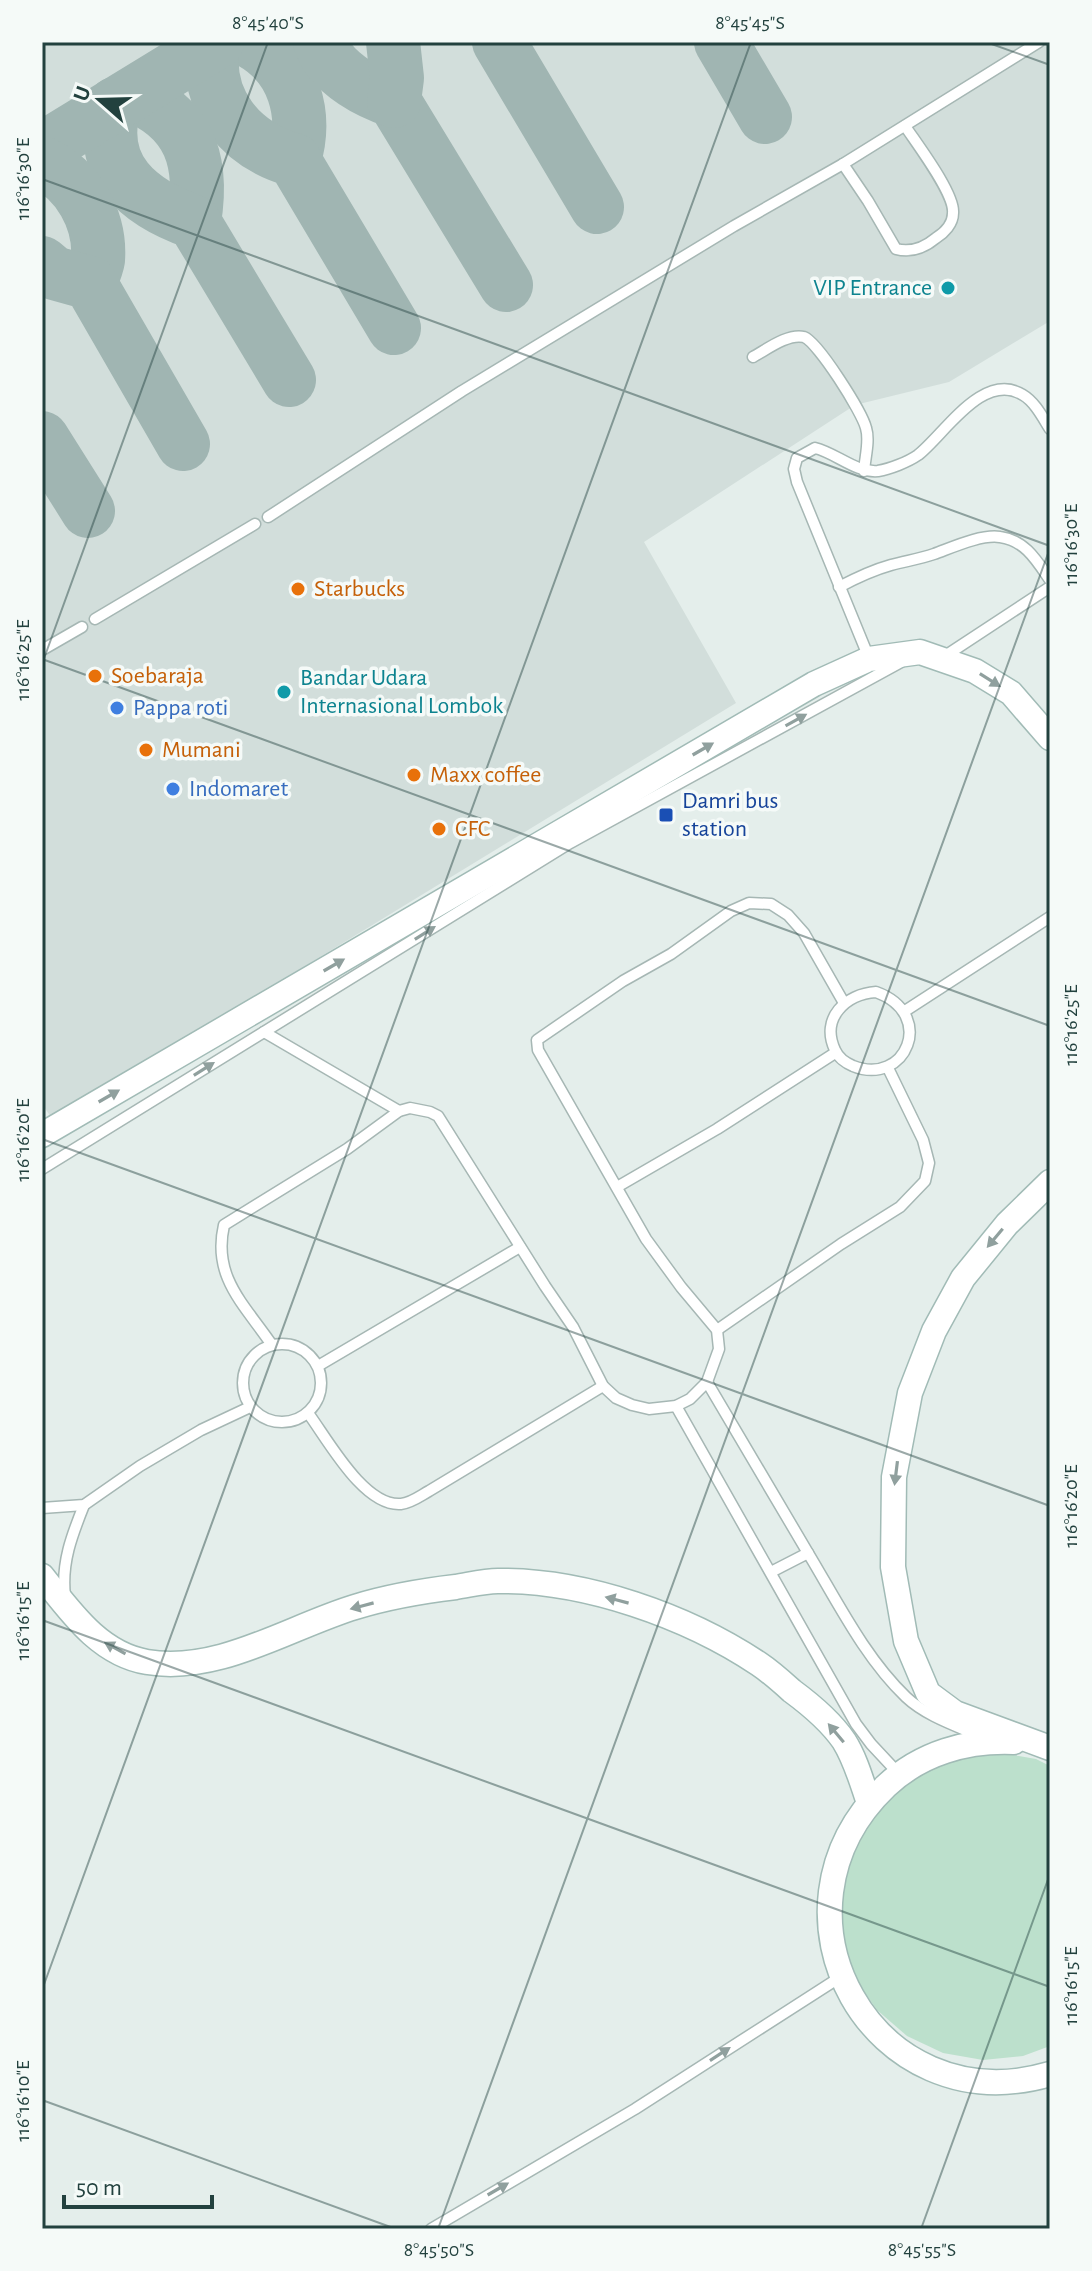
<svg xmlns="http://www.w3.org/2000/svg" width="1092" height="2271" font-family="'Alegreya Sans',sans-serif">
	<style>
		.built { fill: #d2dedb }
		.green { fill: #bce0cc }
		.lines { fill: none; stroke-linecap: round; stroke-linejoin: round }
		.taxiway { stroke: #a0b5b2; stroke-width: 54 }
		.lane-casing { stroke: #a6b7b4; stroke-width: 13 }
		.secondary-casing { stroke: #a1bbb6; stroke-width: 27 }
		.lane { stroke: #fff; stroke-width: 10 }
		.secondary { stroke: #fff; stroke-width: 24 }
		.oneway { fill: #90a09e }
		.ticks { fill: none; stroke: #22413e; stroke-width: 2; stroke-opacity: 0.45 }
		.culture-dot { fill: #0f9aa8; stroke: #f5faf8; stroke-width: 3 }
		.food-dot { fill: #e8710a; stroke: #f5faf8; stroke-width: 3 }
		.shop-dot { fill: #3f7fe0; stroke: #f5faf8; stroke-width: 3 }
		.transit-dot { fill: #1a4fb4; stroke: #f5faf8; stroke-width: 3 }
		.labels { text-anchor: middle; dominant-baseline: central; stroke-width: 7; stroke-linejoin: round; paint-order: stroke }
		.culture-label { font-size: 24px; fill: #0d838f; stroke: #f5faf8; text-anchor: end }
		.food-label { font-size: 24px; fill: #c56008; stroke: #f5faf8; text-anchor: start }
		.shop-label { font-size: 24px; fill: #366cbe; stroke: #f5faf8; text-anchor: start }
		.transit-label { font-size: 24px; fill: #164399; stroke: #f5faf8; text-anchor: start }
		.neatline { fill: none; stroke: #22413e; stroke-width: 3 }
		.ticks-label { font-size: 20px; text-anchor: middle; fill: #22413e }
	</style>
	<rect width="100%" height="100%" fill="#e4eeeb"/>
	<polygon class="built" points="42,42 1050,42 1050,321 949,382 855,405 644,542 736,703 53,1120 42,1104"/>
	<polygon class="green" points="996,1752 1036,1759 1050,1766 1050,2046 1023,2056 983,2060 943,2053 907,2036 877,2010 854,1977 840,1940 844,1860 886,1793 957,1756"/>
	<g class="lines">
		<g class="taxiway">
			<path d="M251,42C294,66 308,114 294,160"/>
			<path d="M320,42C323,47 325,55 329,59C345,80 371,93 394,101L506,285"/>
			<polyline points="393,42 397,78 394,101"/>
			<polyline points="499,42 597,207"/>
			<polyline points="721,42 765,117"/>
			<path d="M213,45C204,101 241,145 294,160L394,328"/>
			<path d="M132,95C191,118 204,163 194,222"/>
			<path d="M115,104C95,168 140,203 194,222L289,380"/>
			<polyline points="42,149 217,42"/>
			<path d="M42,163C78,179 101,220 98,260C97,267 93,276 90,283"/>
			<polyline points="42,263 54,273 90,283 183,444"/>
			<polyline points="42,438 88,511"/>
		</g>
		<defs>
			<g id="lane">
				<path d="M843,164L868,201L896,249C911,253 924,248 936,238C944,233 953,224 953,213C955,194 917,144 905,126"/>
				<path d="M753,357C766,350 788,333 804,337C818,342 862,412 866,428C870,441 865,457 864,471"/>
				<polyline points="268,517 462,391 734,226 843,164 1039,42"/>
				<path d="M839,587C856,578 873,570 891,565C905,561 920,559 934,554C951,548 981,534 1000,537C1025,540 1037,561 1050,580"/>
				<polyline points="95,619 255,524"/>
				<polyline points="42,650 82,627"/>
				<path d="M869,658L797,482L794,469L797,458L815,448C836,453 856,473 878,471C890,469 908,462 918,455C944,435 983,370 1023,395C1035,402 1043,418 1050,429"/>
				<polyline points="942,658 1050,587"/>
				<path d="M876,992C937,1014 906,1087 853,1066C846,1063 838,1057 835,1050C820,1018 846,994 876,992Z"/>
				<polyline points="905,1011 1050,917"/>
				<polyline points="264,1032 399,1111"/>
				<polyline points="42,1169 570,843 901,662"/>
				<polyline points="617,1187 717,1129 835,1053"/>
				<polyline points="717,1330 841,1244 900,1207 925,1181 929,1163 923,1140 888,1068"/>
				<circle cx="282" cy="1383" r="39"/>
				<path d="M272,1345C244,1304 212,1277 224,1225L347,1149L399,1111L410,1108L430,1112L438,1116L545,1286L573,1327L603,1386L616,1398L632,1405L649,1409L676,1406L690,1399L707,1382L719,1349L717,1330L681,1287L646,1239L538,1050L537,1040L623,981L671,954L731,911L749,903L771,904L788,915L804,933L844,1003"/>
				<polyline points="318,1366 520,1247"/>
				<polyline points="707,1382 808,1553"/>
				<polyline points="676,1406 856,1724 871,1744 899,1774"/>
				<path d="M308,1413C328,1440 364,1507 401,1504C411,1503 420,1496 429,1491L603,1386"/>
				<polyline points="42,1508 84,1505 140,1466 201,1430 250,1407"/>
				<path d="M771,1572L808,1553C837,1601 865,1658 906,1697C926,1716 957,1726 982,1737"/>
				<path d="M65,1596C61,1563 72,1535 84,1505"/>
				<polyline points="431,2229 635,2109 842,1976"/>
			</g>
			<g id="secondary">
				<polyline points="42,1135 814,684 869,659 920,652 975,671 1011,693 1050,738"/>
				<polyline points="1050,1182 1007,1224 963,1278 934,1331 910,1393 894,1477 893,1567 906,1641 928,1693 955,1713 1050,1748"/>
				<path d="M42,1576C70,1611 99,1654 147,1662C219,1674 289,1627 355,1607C387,1597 422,1591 456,1587C469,1585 484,1581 498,1581C585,1580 687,1616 759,1664C771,1672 782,1682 792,1691C811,1705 831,1722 844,1741C856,1760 862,1783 869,1803"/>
				<path d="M1014,1742C967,1740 921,1753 886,1786C754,1912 873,2126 1050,2074"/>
			</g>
		</defs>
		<use href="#lane" class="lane-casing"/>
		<use href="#secondary" class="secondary-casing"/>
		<use href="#lane" class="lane"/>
		<use href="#secondary" class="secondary"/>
	</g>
	<defs><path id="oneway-solid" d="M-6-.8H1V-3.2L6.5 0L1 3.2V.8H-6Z" transform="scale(2)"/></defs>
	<g class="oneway">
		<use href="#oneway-solid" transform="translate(990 680) rotate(32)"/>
		<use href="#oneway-solid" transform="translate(796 720) rotate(-29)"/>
		<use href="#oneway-solid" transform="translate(703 749) rotate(-30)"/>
		<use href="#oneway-solid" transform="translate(425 933) rotate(-32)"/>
		<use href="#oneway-solid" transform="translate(334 965) rotate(-30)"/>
		<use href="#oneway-solid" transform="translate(204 1069) rotate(-32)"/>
		<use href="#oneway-solid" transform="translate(109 1096) rotate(-30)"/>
		<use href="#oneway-solid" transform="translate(995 1238) rotate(130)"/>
		<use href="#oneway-solid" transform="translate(896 1473) rotate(97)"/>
		<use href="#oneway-solid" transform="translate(617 1600) rotate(-165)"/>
		<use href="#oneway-solid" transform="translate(362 1606) rotate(165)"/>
		<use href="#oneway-solid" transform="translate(115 1648) rotate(-151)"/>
		<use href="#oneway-solid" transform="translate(836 1733) rotate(-130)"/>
		<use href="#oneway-solid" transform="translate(720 2054) rotate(-33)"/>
		<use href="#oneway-solid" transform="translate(498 2189) rotate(-30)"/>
	</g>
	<path class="ticks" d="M986,42L1050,65M42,179L1050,546M42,659L1050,1026M42,664L268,42M42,1139L1050,1506M42,1620L1050,1987M42,1990L751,42M42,2100L396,2229M438,2229L1050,548M921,2229L1050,1874"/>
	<g class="culture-dot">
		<circle cx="948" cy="288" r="8"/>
		<circle cx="284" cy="692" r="8"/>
	</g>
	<g class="food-dot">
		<circle cx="298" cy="589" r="8"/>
		<circle cx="95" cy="676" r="8"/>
		<circle cx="146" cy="750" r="8"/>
		<circle cx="414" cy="775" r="8"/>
		<circle cx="439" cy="829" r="8"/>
	</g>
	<g class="shop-dot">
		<circle cx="117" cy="708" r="8"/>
		<circle cx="173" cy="789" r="8"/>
	</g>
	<rect class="transit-dot" x="658" y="807" width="16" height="16" rx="4"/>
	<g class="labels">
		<g class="culture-label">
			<text x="932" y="288">VIP Entrance</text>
			<text x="300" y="678" text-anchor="start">Bandar Udara<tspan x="300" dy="28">Internasional Lombok</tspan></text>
		</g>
		<g class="food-label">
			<text x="314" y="589">Starbucks</text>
			<text x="111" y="676">Soebaraja</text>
			<text x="162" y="750">Mumani</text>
			<text x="430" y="775">Maxx coffee</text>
			<text x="455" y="829">CFC</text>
		</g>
		<g class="shop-label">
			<text x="133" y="708">Pappa roti</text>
			<text x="189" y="789">Indomaret</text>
		</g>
		<g class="transit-label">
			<text x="682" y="801">Damri bus<tspan x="682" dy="28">station</tspan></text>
		</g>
	</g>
	<rect width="1092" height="2271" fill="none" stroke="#f5faf8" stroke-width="88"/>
	<g transform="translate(100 100) rotate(290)" stroke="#f5faf8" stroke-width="6" paint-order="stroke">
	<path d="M0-6L14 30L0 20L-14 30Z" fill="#22413e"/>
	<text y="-12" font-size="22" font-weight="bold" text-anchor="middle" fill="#22413e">U</text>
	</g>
	<path d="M64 2195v12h148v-12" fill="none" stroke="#22413e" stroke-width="4"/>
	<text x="76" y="2195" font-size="24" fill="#22413e" stroke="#f5faf8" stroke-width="6" paint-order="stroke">50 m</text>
	<rect x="44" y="44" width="1004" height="2183" class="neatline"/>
	<g class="ticks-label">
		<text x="268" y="29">8°45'40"S</text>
		<text x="750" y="29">8°45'45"S</text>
		<text transform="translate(22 179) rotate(-90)" y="7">116°16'30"E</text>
		<text transform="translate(1070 545) rotate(-90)" y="7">116°16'30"E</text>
		<text transform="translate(22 660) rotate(-90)" y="7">116°16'25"E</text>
		<text transform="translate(1070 1025) rotate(-90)" y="7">116°16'25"E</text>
		<text transform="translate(22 1140) rotate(-90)" y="7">116°16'20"E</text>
		<text transform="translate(1070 1506) rotate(-90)" y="7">116°16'20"E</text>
		<text transform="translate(22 1621) rotate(-90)" y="7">116°16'15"E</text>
		<text transform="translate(1070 1986) rotate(-90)" y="7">116°16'15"E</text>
		<text transform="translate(22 2101) rotate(-90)" y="7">116°16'10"E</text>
		<text x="439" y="2256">8°45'50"S</text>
		<text x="922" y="2256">8°45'55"S</text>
	</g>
</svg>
